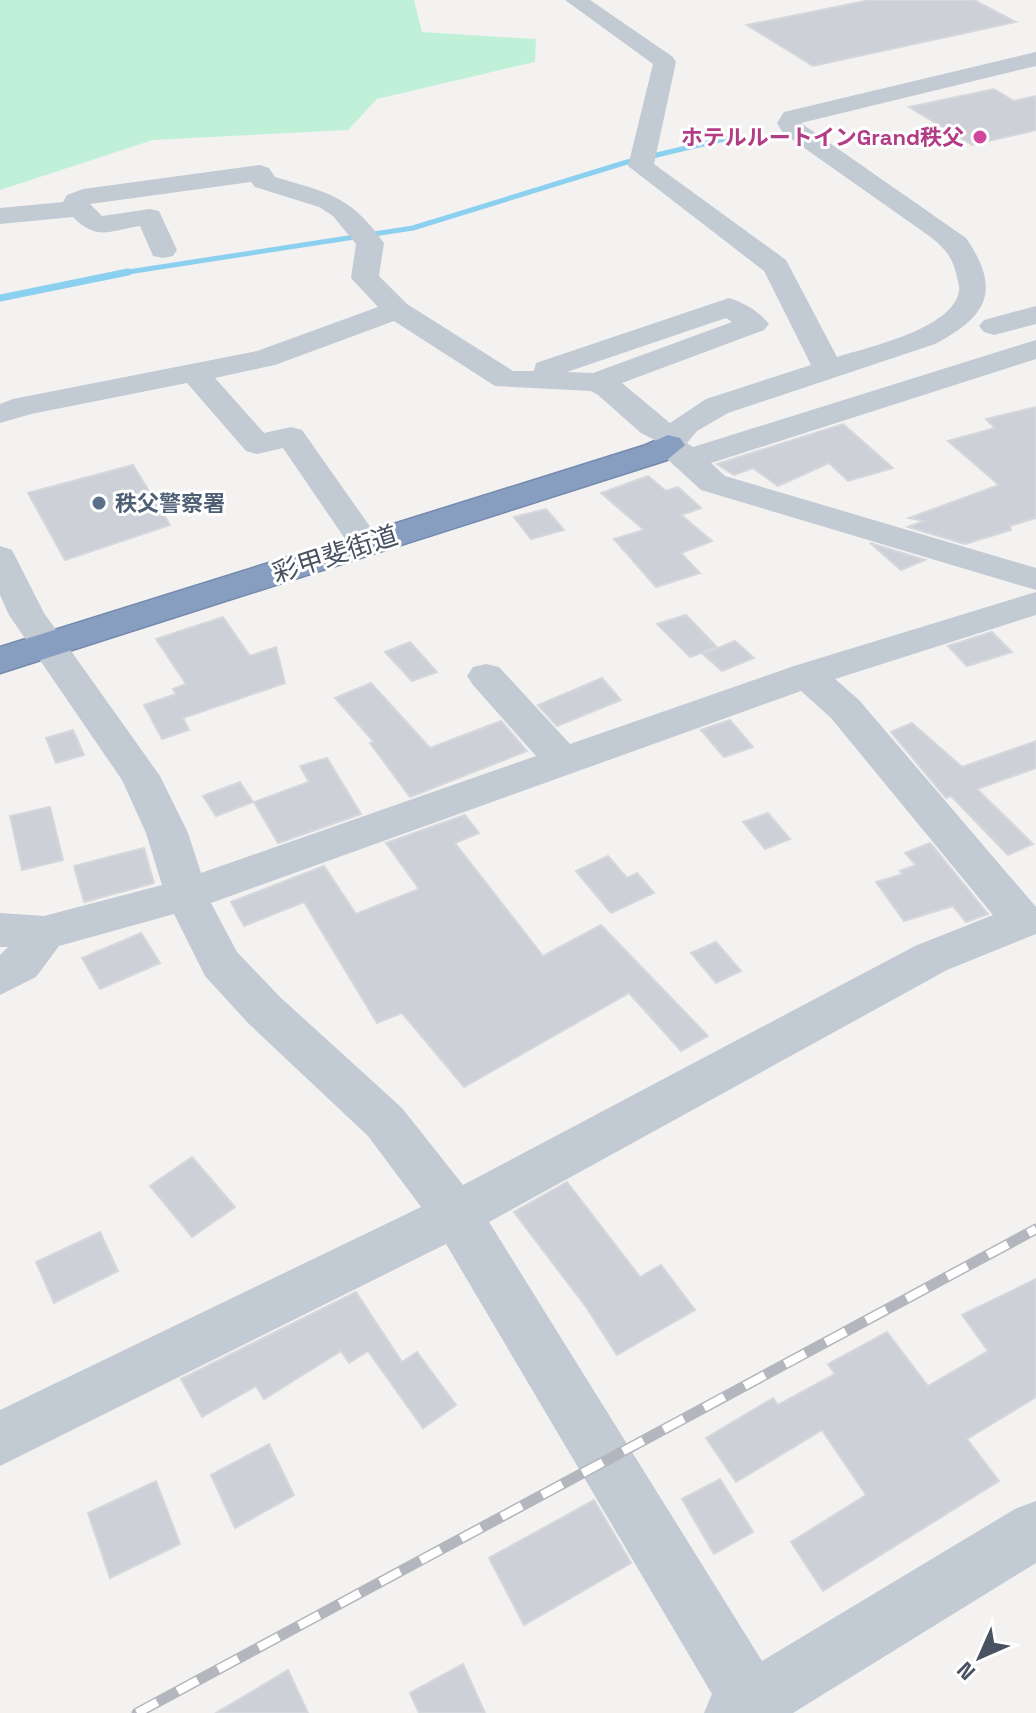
<svg xmlns="http://www.w3.org/2000/svg" width="1036" height="1713" font-family="'Space Grotesk','Noto Sans JP',sans-serif">
	<style>
		.green { fill: #c0f1d8 }
		.lines { fill: none; stroke-linecap: round; stroke-linejoin: round }
		.stream-far1 { stroke: #8cd0f0; stroke-width: 5 }
		.stream { stroke: #8cd0f0; stroke-width: 7 }
		.building { fill: #cdd0d7; stroke: #d5d7dd; stroke-width: 2 }
		.highway-casing { stroke: #7389ad; stroke-width: 3 }
		.minor { fill: #c2cad3; fill-rule: evenodd }
		.highway { fill: #889ec1; fill-rule: evenodd }
		.rail-casing { stroke: #b3b6bc; stroke-width: 11 }
		.rail { stroke: #fff; stroke-width: 8; stroke-dasharray: 23; stroke-linecap: butt }
		.hotel-dot { fill: #d1479c; stroke: #fff; stroke-width: 3 }
		.service-dot { fill: #5c6f8a; stroke: #fff; stroke-width: 3 }
		.labels { text-anchor: middle; dominant-baseline: central; stroke-width: 6; stroke-linejoin: round; paint-order: stroke }
		.far-hotel-label { font-size: 22px; font-weight: bold; fill: #b23c85; stroke: #fff; text-anchor: end }
		.far-service-label { font-size: 22px; font-weight: bold; fill: #4e5e75; stroke: #fff; text-anchor: start }
		.street-label { font-size: 26px; fill: #485260; stroke: #fff }
	</style>
	<rect width="100%" height="100%" fill="#f4f2f1"/>
	<polygon class="green" points="0,0 414,0 422,32 536,39 535,62 377,99 348,130 153,140 0,190"/>
	<g class="lines">
		<polyline class="stream-far1" points="115,274 413,228 627,162 737,136"/>
		<polyline class="stream" points="0,298 128,272"/>
	</g>
	<g class="building">
		<polygon points="870,0 974,0 1016,22 813,66 747,25"/>
		<polygon points="994,89 1014,101 1036,96 1036,130 972,145 909,107"/>
		<polygon points="1036,407 1036,518 1010,526 1011,530 965,544 908,527 924,521 909,518 999,485 948,441 995,428 986,419"/>
		<polygon points="843,424 893,468 848,481 829,463 778,486 753,468 734,475 717,464"/>
		<polygon points="133,465 170,525 65,560 28,493"/>
		<polygon points="648,476 666,491 678,487 701,508 681,515 712,541 681,553 700,573 656,587 614,539 644,530 601,493"/>
		<polygon points="546,509 564,530 531,539 514,517"/>
		<polygon points="870,543 925,560 901,570"/>
		<polygon points="686,615 717,647 690,657 657,624"/>
		<polygon points="223,617 250,656 276,647 285,683 183,718 189,730 162,739 144,705 176,694 173,689 186,684 156,639"/>
		<polygon points="992,632 1012,652 967,666 948,646"/>
		<polygon points="735,641 754,658 722,671 703,654"/>
		<polygon points="410,642 437,672 412,681 385,652"/>
		<polygon points="602,678 621,700 557,726 538,705"/>
		<polygon points="371,683 430,748 501,721 527,751 410,797 370,743 374,742 335,698"/>
		<polygon points="730,720 753,747 724,757 701,730"/>
		<polygon points="912,723 962,767 1036,741 1036,768 977,789 1033,844 1008,855 951,796 946,798 891,732"/>
		<polygon points="73,730 84,755 56,763 46,738"/>
		<polygon points="327,758 361,814 278,843 254,802 309,782 300,766"/>
		<polygon points="240,782 253,802 216,816 203,796"/>
		<polygon points="50,807 63,860 22,870 10,816"/>
		<polygon points="768,813 790,839 765,849 743,822"/>
		<polygon points="465,815 479,833 455,843 543,956 601,925 708,1036 681,1051 629,993 464,1087 402,1013 377,1023 304,902 244,926 231,902 324,866 356,914 419,889 386,843"/>
		<polygon points="930,843 931,844 988,914 966,922 953,906 904,921 876,882 903,874 900,871 916,865 905,853"/>
		<polygon points="144,848 154,883 84,902 74,866"/>
		<polygon points="608,856 627,878 637,873 654,893 611,913 576,871"/>
		<polygon points="141,933 160,963 100,989 82,958"/>
		<polygon points="716,942 741,971 716,983 691,953"/>
		<polygon points="192,1157 235,1207 192,1237 150,1186"/>
		<polygon points="567,1182 640,1277 661,1265 695,1310 617,1355 586,1307 514,1212"/>
		<polygon points="100,1232 118,1271 54,1303 36,1262"/>
		<polygon points="1036,1279 1036,1397 967,1439 999,1481 823,1591 791,1542 866,1495 822,1430 736,1482 706,1438 773,1398 778,1405 835,1374 828,1364 887,1332 928,1386 988,1351 962,1315"/>
		<polygon points="356,1292 402,1362 417,1352 456,1405 423,1428 368,1351 349,1363 341,1351 264,1399 256,1386 202,1417 181,1379"/>
		<polygon points="269,1444 294,1495 235,1528 211,1475"/>
		<polygon points="720,1479 753,1532 714,1554 682,1499"/>
		<polygon points="156,1481 180,1544 110,1578 88,1513"/>
		<polygon points="594,1500 631,1563 524,1625 489,1558"/>
		<polygon points="463,1664 485,1713 419,1713 410,1693"/>
		<polygon points="288,1670 308,1713 216,1713"/>
	</g>
	<g class="lines">
		<defs>
			<polygon id="highway" points="668,435 680,438 685,445 667,460 0,673 0,647 643,446"/>
		</defs>
		<use href="#highway" class="highway-casing"/>
		<g class="minor">
			<path d="M565,0H590L673,57L676,62L654,164L786,260L837,357C868,347 953,329 959,291C960,285 957,279 956,273C952,257 945,249 932,238L783,133L777,123L784,112L1036,52V66L801,123L966,238C1001,289 989,316 935,344L728,413L697,431L687,443L693,447L1036,340V359L711,463L725,476L1036,568V590L701,490L652,445L655,440L641,433L598,395L591,391L495,386L394,321L275,365L215,378L264,433L291,427L302,430L383,545L378,552L366,555L354,552L283,448L257,454L246,451L187,383L31,414L0,423V404L13,399L257,351L378,307L351,278L356,244L333,216L319,207L255,187L251,182L90,204L102,216L150,209L159,211L177,250L173,256L163,258L153,256L140,226C108,231 97,241 73,217L0,224V208L63,202L67,195L83,189L260,165L269,168L275,177C328,193 350,195 384,243L379,276L407,304L513,371H534L536,363L729,298C743,302 760,312 769,324L764,330L622,383L670,423L706,399L811,365L764,271L628,166L653,64ZM726,318L732,322L593,373L567,372Z"/>
			<polygon points="1036,306 1036,324 994,335 984,332 979,326 984,320"/>
			<path d="M0,546L12,550L44,613L160,776L188,833L201,873L536,756L473,685L467,676L473,667L486,664L499,667L570,744L794,666L1036,592V615L835,679L859,700L1036,907V934L947,970L489,1222L762,1661L1015,1509L1036,1501V1563L793,1713H704L712,1694L446,1244L0,1466V1410L421,1207L368,1136L248,1023L205,976L174,914L59,946L36,977L0,995V955L8,947H0V913L44,916L162,885L146,833L122,780L9,615L0,595ZM801,691L831,718L993,915L915,946L463,1185L402,1108L280,997L237,952L211,903Z"/>
		</g>
		<use href="#highway" class="highway"/>
		<defs>
			<polyline id="rail" points="137,1713 1036,1229"/>
		</defs>
		<use href="#rail" class="rail-casing"/>
		<use href="#rail" class="rail"/>
	</g>
	<circle class="hotel-dot" cx="980" cy="137" r="8"/>
	<circle class="service-dot" cx="99" cy="503" r="8"/>
	<g class="labels">
		<g class="far-hotel-label">
			<text x="964" y="137">ホテルルートインGrand秩父</text>
		</g>
		<g class="far-service-label">
			<text x="115" y="503">秩父警察署</text>
		</g>
		<g class="street-label">
			<text transform="translate(335 554) rotate(-18)">彩甲斐街道</text>
		</g>
	</g>
	<g transform="translate(980 1657) rotate(225)" stroke="#ffffff" stroke-width="6" paint-order="stroke">
	<path d="M0-6L14 30L0 20L-14 30Z" fill="#485260"/>
	<text y="-12" font-size="22" font-weight="bold" text-anchor="middle" fill="#485260">N</text>
	</g>
</svg>
